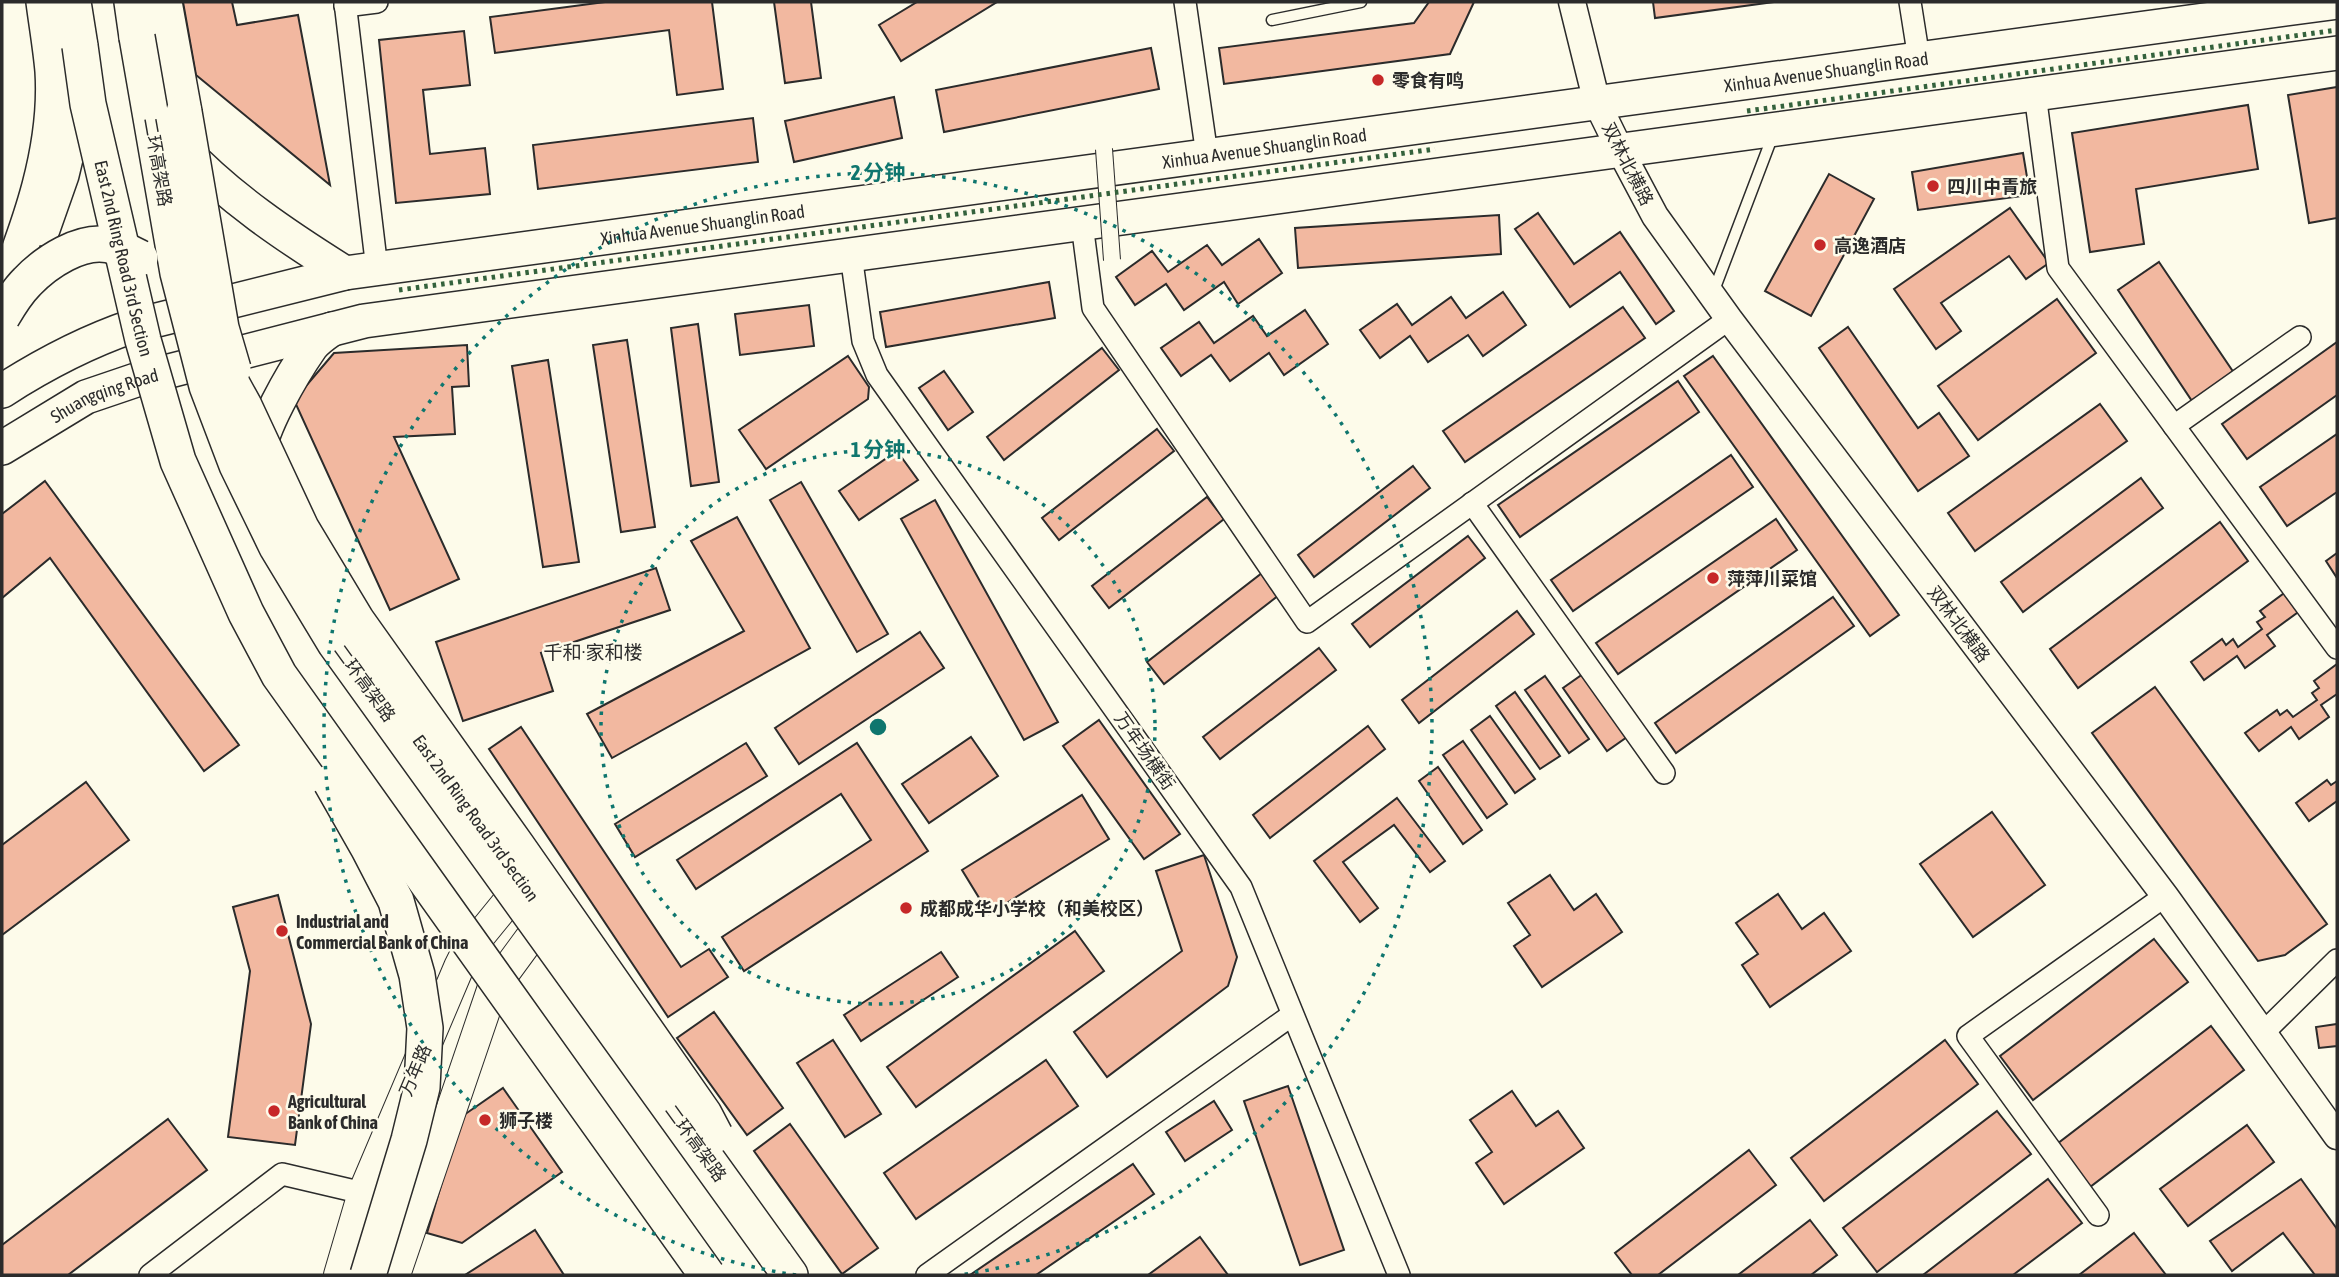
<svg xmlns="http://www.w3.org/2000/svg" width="2339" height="1277" font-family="'Asap Condensed','Noto Sans SC',sans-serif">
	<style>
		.building { fill: #f2b8a0; stroke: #2b2b2b; stroke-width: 2 }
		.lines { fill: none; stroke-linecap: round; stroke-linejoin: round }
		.service-casing { stroke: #2b2b2b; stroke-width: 13 }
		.minor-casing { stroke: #2b2b2b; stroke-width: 24 }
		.tertiary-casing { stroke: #2b2b2b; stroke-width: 29 }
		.secondary-casing { stroke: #2b2b2b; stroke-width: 32 }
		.primary-casing { stroke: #2b2b2b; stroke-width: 36 }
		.trunk-casing { stroke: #2b2b2b; stroke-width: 38 }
		.service { stroke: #fdfbea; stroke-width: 10 }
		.minor { stroke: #fdfbea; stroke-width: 21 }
		.tertiary { stroke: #fdfbea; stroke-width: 26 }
		.secondary { stroke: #fdfbea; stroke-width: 30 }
		.primary { stroke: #fdfbea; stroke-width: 33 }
		.trunk { stroke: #fdfbea; stroke-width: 35 }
		.pedestrian-bridge-casing { stroke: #2b2b2b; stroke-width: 18; stroke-linecap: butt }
		.trunk-bridge-casing { stroke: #2b2b2b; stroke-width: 38; stroke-linecap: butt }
		.pedestrian-bridge { stroke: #fdfbea; stroke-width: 16 }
		.trunk-bridge { stroke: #fdfbea; stroke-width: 35 }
		.hedge { stroke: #34623c; stroke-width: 5; stroke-dasharray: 3.5 5; stroke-linecap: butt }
		.ring { fill: none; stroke: #0f766e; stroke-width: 3.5; stroke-dasharray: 3.5 7 }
		.poi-dot { fill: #c62828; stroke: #fdfbea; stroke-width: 2.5 }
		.labels { text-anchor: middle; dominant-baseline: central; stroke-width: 5; stroke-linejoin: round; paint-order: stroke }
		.street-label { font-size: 18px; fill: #2b2b2b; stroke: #fdfbea }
		.poi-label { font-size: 18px; font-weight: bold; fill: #2b2b2b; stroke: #fdfbea; text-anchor: start }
		.neighbourhood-label { font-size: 19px; fill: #2b2b2b; stroke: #fdfbea }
		.centre { fill: #0f766e; stroke: #fdfbea; stroke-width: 3.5 }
		.ring-label { font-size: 21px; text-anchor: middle; font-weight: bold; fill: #0f766e; stroke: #fdfbea; stroke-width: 5; stroke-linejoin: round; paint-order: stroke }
	</style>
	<rect width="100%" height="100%" fill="#fdfbea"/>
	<g class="building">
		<polygon points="183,2 232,2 237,25 298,15 330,185 196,75"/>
		<polygon points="605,2 712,2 723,89 677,95 669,30 495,53 490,17"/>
		<polygon points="774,2 811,2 821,78 785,83"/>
		<polygon points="917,2 997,2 901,61 879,25"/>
		<polygon points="1429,2 1474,2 1450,54 1224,84 1219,48 1414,23"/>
		<polygon points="1653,2 1774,2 1655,18"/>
		<polygon points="464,31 470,85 423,90 430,154 485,148 490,194 396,203 379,40"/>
		<polygon points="1151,48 1159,89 944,132 936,90"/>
		<polygon points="2337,87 2337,218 2309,223 2288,95"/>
		<polygon points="894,97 902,138 794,162 785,121"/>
		<polygon points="2248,105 2258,169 2136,189 2144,244 2090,252 2072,133"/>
		<polygon points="753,118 758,162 538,189 533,145"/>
		<polygon points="2023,153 2030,195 1918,210 1912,172"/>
		<polygon points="1829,174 1874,199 1811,316 1765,291"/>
		<polygon points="2010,208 2049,263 2026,279 2009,256 1941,303 1961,331 1936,349 1894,289"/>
		<polygon points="1538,213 1574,264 1620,232 1674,311 1656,324 1620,272 1570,307 1515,229"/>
		<polygon points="1499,215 1501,254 1298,268 1295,228"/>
		<polygon points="1259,239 1282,273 1238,304 1224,282 1184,310 1166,284 1135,305 1116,277 1152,251 1168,272 1207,245 1222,265"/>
		<polygon points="2159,262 2234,373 2192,401 2118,290"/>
		<polygon points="1049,282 1055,318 886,347 880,312"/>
		<polygon points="1503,292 1526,325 1483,356 1468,335 1428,362 1410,336 1380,358 1360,330 1397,304 1412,325 1451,297 1466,318"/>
		<polygon points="2057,299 2096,353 1978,440 1938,386"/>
		<polygon points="809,305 814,346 740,355 735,314"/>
		<polygon points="1623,307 1645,338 1465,462 1443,431"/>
		<polygon points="1305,310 1328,344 1284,375 1269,353 1230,381 1211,355 1181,376 1161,348 1199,322 1214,343 1253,316 1267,336"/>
		<polygon points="698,324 719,482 691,486 671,328"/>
		<polygon points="1848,327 1918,428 1939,413 1969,456 1918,491 1819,348"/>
		<polygon points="627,340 655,527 621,532 593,345"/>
		<polygon points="2337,342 2337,395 2247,459 2222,424"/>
		<polygon points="467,345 469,386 452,387 455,434 394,437 459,579 390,610 294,400 334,353"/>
		<polygon points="1102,348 1119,370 1004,460 987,437"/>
		<polygon points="848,356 869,387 868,399 766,469 739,430"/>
		<polygon points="1713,356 1899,615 1870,636 1684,376"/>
		<polygon points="548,360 579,562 543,567 512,366"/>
		<polygon points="944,371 973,412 948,430 919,388"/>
		<polygon points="1678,381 1699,412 1520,537 1498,505"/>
		<polygon points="2100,404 2127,441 1975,551 1948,513"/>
		<polygon points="1157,429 1174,451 1059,540 1042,518"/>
		<polygon points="2337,434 2337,492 2287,526 2260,487"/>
		<polygon points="897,451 918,480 859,520 839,491"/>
		<polygon points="1731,455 1753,487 1573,611 1551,580"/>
		<polygon points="1413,466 1430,488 1314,577 1298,555"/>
		<polygon points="2141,478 2163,508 2023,612 2001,582"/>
		<polygon points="45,481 239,745 204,771 50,558 2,598 2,514"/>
		<polygon points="801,482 888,634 857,652 770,500"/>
		<polygon points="1207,497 1224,519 1109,608 1092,586"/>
		<polygon points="935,500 1058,722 1024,740 901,519"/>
		<polygon points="737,517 810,648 612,758 587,714 744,631 691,541"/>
		<polygon points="1776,519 1797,550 1618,674 1596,643"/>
		<polygon points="2220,522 2248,561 2078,688 2050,649"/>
		<polygon points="1468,536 1485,558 1370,647 1352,624"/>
		<polygon points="2337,553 2337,578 2326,561"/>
		<polygon points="656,568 670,610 541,653 553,691 463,721 436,642"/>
		<polygon points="1262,573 1279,595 1164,684 1147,662"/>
		<polygon points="2287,591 2301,610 2267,635 2275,646 2245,668 2237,656 2204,680 2191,662 2222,639 2226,645 2233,639 2238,647 2262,629 2257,622 2265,617 2260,611"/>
		<polygon points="1833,597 1854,626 1676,753 1655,723"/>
		<polygon points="1517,611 1534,634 1419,723 1402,700"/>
		<polygon points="920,632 944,668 799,764 775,728"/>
		<polygon points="1319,648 1336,670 1220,759 1203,737"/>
		<polygon points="2337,664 2337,694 2321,705 2329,717 2299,739 2291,727 2259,751 2245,733 2277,710 2280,715 2287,710 2293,717 2317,700 2312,693 2319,688 2314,681"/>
		<polygon points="1583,674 1627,737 1607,751 1563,688"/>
		<polygon points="1545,676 1589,739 1569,753 1525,690"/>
		<polygon points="2155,687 2327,924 2285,955 2258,961 2092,733"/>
		<polygon points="1515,692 1560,756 1540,769 1496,706"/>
		<polygon points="1490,716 1535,779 1515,793 1471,730"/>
		<polygon points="1099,720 1180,834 1144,859 1063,746"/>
		<polygon points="1368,726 1385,749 1270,838 1253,815"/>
		<polygon points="521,727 681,967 709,949 728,977 668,1017 489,749"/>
		<polygon points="971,737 998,776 929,823 902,784"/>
		<polygon points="1463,741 1507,804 1487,818 1443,755"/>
		<polygon points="746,743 767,776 635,857 615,824"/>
		<polygon points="857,743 928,851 744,971 722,937 871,840 841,794 696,889 677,860"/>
		<polygon points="1438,767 1482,830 1463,844 1419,781"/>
		<polygon points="2327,780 2331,785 2337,781 2337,801 2309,821 2296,803"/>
		<polygon points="86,782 129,840 2,935 2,845"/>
		<polygon points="1082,795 1109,839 989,914 962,870"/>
		<polygon points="1397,798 1445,861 1430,872 1394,825 1343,862 1378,908 1360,922 1314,861"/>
		<polygon points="1992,812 2045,885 1973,937 1920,864"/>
		<polygon points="1204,855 1237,957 1228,986 1107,1077 1074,1032 1182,951 1156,871"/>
		<polygon points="1550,875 1574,910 1596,894 1622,932 1542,987 1514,946 1530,935 1508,903"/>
		<polygon points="1778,894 1802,929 1824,913 1851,951 1770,1007 1742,965 1758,954 1736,923"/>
		<polygon points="278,895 311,1024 295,1145 228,1137 250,971 233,907"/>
		<polygon points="1075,931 1104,971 916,1107 887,1067"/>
		<polygon points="2154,939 2188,982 2033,1100 2000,1056"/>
		<polygon points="941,952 958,977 861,1041 844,1015"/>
		<polygon points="714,1012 783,1108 747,1135 677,1038"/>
		<polygon points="2337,1024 2337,1046 2319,1048 2316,1027"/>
		<polygon points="2211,1026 2244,1070 2090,1187 2057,1144"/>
		<polygon points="833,1040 881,1114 845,1137 797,1063"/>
		<polygon points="1945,1040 1978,1084 1824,1201 1791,1158"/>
		<polygon points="1046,1060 1078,1106 916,1219 884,1173"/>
		<polygon points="1288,1086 1344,1250 1300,1265 1244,1101"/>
		<polygon points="503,1088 562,1172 462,1243 427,1233 461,1117"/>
		<polygon points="1512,1091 1536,1126 1558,1111 1584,1148 1504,1204 1476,1163 1492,1152 1470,1120"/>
		<polygon points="1214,1101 1232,1130 1185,1161 1166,1132"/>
		<polygon points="1997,1111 2031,1154 1877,1272 1843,1228"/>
		<polygon points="168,1119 207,1170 68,1275 2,1275 2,1245"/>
		<polygon points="790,1124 878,1248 842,1274 754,1151"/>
		<polygon points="2247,1125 2274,1162 2188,1226 2160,1189"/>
		<polygon points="1749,1150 1776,1185 1658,1275 1632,1275 1615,1253"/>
		<polygon points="1133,1164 1154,1194 1036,1275 970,1275"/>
		<polygon points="2048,1179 2082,1223 2013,1275 1923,1275"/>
		<polygon points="2301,1179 2337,1229 2337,1275 2315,1275 2283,1233 2232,1271 2210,1241"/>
		<polygon points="1810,1220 1837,1255 1811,1275 1738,1275"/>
		<polygon points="535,1230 564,1275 465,1275"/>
		<polygon points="2134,1233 2166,1275 2079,1275"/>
		<polygon points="1200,1237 1228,1275 1148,1275"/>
	</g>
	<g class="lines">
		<defs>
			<g id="service">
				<polyline points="1272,20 1361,2"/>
				<polyline points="1713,293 1773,135"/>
			</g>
			<g id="minor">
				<polyline points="345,2 377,269"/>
				<polyline points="1185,2 1207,155"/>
				<polyline points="1910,2 1919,59"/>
				<polyline points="345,6 377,2"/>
				<polyline points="2035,94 2058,268 2337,648"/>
				<polyline points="1082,224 1093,308 1307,622 1729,319"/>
				<polyline points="851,255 863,341 877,375 1241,887 1399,1275"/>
				<polyline points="2174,426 2300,337"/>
				<polyline points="1472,503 1664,773"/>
				<polyline points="2263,1033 2337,960"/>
				<polyline points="2098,1215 1968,1036 2165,896"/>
				<polyline points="150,1275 282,1174 363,1193"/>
				<polyline points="927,1275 1292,1015"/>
			</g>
			<polyline id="tertiary" points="1572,2 1597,103 1620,150 1655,216 1729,319 2165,896 2337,1136"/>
			<g id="secondary">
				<polyline points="339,1275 363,1193 459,967 466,953 523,883"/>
				<polyline points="395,1275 492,990 547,915"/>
			</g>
			<g id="primary">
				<path d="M181,147C229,198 286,236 345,273"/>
				<polyline points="43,229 62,175 85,79"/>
				<path id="s1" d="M2,391C44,364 86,342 133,326L345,273L2337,2"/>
				<path id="s2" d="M2,448L86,397L142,378L364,321L2337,53"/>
				<path d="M259,461C256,434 295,370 311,347C316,340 325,334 332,329"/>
			</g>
			<g id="trunk">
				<polyline points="73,2 80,46"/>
				<polyline points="132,2 137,37"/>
				<polyline points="164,2 184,112"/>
				<path d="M2,296C30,225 58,149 53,71C51,48 47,25 44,2"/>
				<polyline points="775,1254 790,1275"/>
			</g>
		</defs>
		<use href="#service" class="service-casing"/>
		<use href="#minor" class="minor-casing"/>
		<use href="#tertiary" class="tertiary-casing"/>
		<use href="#secondary" class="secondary-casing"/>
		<use href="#primary" class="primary-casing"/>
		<use href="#trunk" class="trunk-casing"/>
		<use href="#service" class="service"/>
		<use href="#minor" class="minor"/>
		<use href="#tertiary" class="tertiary"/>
		<use href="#secondary" class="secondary"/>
		<use href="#primary" class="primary"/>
		<use href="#trunk" class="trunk"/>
		<defs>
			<polyline id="pedestrian-bridge" points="1104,149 1112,260"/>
			<g id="trunk-bridge">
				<polyline points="137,37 178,273 207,386 237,465 259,510 277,547 335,643 775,1254"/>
				<path id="s3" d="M80,46L88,104L143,340L178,461L246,613L279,675L707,1275"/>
				<polyline points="184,112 221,328 233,369"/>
				<path d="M2,317C9,305 17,292 27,282C46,262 81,239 109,245C120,247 130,253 140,258"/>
				<polyline points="211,346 244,406 301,528 357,621 517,846 704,1114 715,1135"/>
				<polyline points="331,782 368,847 396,901 417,975 425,1028 422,1087 409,1140 368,1275"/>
			</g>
		</defs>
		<use href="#pedestrian-bridge" class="pedestrian-bridge-casing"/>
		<use href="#trunk-bridge" class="trunk-bridge-casing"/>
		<use href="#pedestrian-bridge" class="pedestrian-bridge"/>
		<use href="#trunk-bridge" class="trunk-bridge"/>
		<g class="hedge">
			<polyline points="1747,111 2337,30"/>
			<polyline points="399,290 1435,149"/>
		</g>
	</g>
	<g class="ring">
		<circle cx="878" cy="727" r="277"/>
		<path d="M796 1275A554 554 0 1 1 960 1275"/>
	</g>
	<g class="poi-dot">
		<circle cx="1378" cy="80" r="7"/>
		<circle cx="1933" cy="186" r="7"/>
		<circle cx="1820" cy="245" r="7"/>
		<circle cx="1713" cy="578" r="7"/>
		<circle cx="906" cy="908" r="7"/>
		<circle cx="282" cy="931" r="7"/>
		<circle cx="274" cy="1111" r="7"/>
		<circle cx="485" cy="1120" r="7"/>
	</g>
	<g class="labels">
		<g class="street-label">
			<text stroke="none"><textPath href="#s1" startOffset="1860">Xinhua Avenue Shuanglin Road</textPath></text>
			<text stroke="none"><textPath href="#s1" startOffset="1293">Xinhua Avenue Shuanglin Road</textPath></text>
			<text transform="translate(158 162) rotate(80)">二环高架路</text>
			<text transform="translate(1628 164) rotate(63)">双林北横路</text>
			<text stroke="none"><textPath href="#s1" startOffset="726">Xinhua Avenue Shuanglin Road</textPath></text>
			<text stroke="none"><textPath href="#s3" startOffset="217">East 2nd Ring Road 3rd Section</textPath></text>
			<text stroke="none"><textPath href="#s2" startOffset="116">Shuangqing Road</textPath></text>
			<text transform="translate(1959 624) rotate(53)">双林北横路</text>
			<text transform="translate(365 683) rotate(54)">二环高架路</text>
			<text transform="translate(1145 751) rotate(55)">万年场横街</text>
			<text transform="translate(476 818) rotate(54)">East 2nd Ring Road 3rd Section</text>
			<text transform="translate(415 1070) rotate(-67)">万年路</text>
			<text transform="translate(696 1143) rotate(54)">二环高架路</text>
		</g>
		<g class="poi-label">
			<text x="1392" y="80">零食有鸣</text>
			<text x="1947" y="186">四川中青旅</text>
			<text x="1834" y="245">高逸酒店</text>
			<text x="1727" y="578">萍萍川菜馆</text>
			<text x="920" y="908">成都成华小学校（和美校区）</text>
			<text x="296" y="921">Industrial and<tspan x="296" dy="21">Commercial Bank of China</tspan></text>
			<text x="288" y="1101">Agricultural<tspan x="288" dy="21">Bank of China</tspan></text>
			<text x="499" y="1120">狮子楼</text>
		</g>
		<g class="neighbourhood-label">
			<text x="593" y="652">千和·家和楼</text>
		</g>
	</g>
	<circle cx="878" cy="727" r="10" class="centre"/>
	<g class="ring-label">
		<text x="878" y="180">2 分钟</text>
		<text x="878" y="457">1 分钟</text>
	</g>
	<rect width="2339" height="1277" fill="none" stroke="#2b2b2b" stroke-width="7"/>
</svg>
